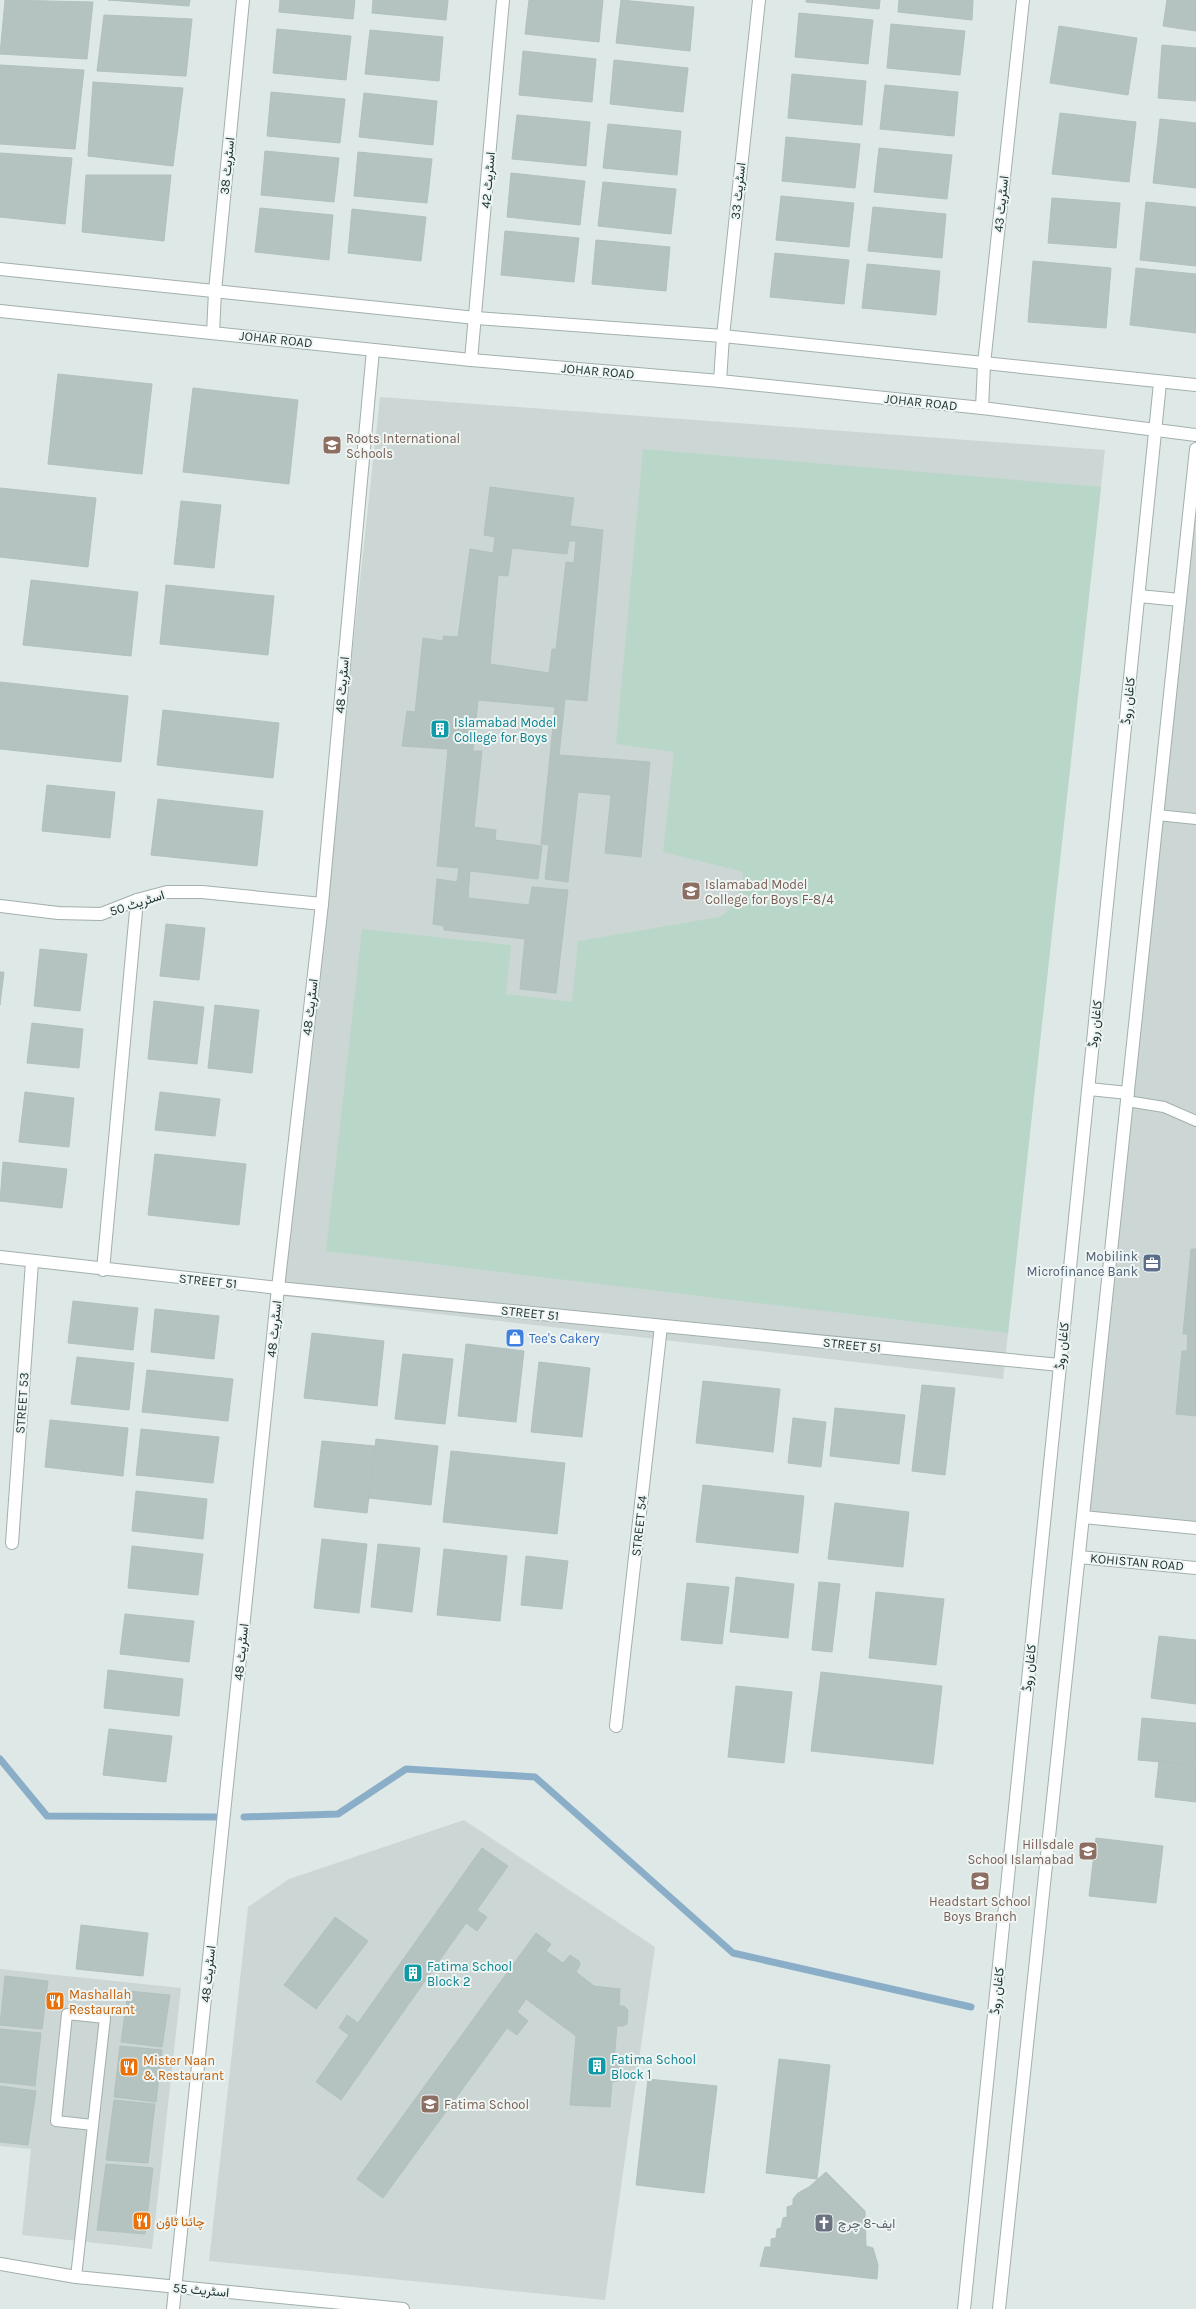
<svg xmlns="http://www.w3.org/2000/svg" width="1196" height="2309" font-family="Karla,Vazirmatn,sans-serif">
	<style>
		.built { fill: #ccd7d5 }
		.green { fill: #b9d7c9 }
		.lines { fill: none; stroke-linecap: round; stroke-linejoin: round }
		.stream { stroke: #8baec8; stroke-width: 7 }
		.building { fill: #b4c2c0; stroke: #b1c1be; fill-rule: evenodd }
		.service-casing { stroke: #a2afae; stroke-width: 12 }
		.minor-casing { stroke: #a2afae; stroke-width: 14 }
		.tertiary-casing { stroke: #a2afae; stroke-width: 14 }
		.service { stroke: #fff; stroke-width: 10 }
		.minor { stroke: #fff; stroke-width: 12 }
		.tertiary { stroke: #fff; stroke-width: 12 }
		.labels { text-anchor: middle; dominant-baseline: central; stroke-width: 4; stroke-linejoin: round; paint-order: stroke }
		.street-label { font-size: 13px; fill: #213636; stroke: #eef5f3 }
		.education-label { font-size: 13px; fill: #785e54; stroke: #eef5f3; text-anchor: start }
		.culture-label { font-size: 13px; fill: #0d838f; stroke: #eef5f3; text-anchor: start }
		.service-label { font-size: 13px; fill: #4e5e75; stroke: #eef5f3; text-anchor: end }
		.shop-label { font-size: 13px; fill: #366cbe; stroke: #eef5f3; text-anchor: start }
		.food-label { font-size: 13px; fill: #c56008; stroke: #eef5f3; text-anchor: start }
		.worship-label { font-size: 13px; fill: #5b616d; stroke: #eef5f3; text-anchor: start }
	</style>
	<rect width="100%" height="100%" fill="#dee8e6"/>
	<g class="built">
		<polygon points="380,397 1105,450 1003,1379 282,1296"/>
		<polygon points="1196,460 1196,1528 1083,1517"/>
		<polygon points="464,1820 655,1947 605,2300 209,2261 248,1907 289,1879"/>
		<polygon points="0,1969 181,1988 152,2249 22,2235 31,2149 0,2146"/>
	</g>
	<path class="green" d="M643,449L1101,487L1008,1333L326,1251L362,929L511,945L506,994L572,1002L578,941L719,917C731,913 747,884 742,872L736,870L663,852L674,752L616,744Z"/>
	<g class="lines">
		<g class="stream">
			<polyline points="0,1759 47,1816 215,1817"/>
			<polyline points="244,1817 338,1814 406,1769 535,1777 733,1953 971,2007"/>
		</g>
	</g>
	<g class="building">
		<polygon points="5,0 93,2 87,59 0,54"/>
		<polygon points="108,0 190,0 189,6"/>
		<polygon points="280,0 355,0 353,19 279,12"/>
		<polygon points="373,0 448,0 446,20 372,13"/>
		<polygon points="529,0 603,0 599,42 525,34"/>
		<polygon points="621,0 694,7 690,51 616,43"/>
		<polygon points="806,0 880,0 879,9 806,2"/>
		<polygon points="899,0 973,0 972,20 898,12"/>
		<polygon points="1167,0 1196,0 1196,31 1163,26"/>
		<polygon points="799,13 873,20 868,64 795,57"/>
		<polygon points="104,15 192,19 186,76 97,71"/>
		<polygon points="891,24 965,31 960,75 887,68"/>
		<polygon points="1059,26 1137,38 1128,95 1050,83"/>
		<polygon points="277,29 351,36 346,80 273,73"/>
		<polygon points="370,30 443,37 439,81 365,74"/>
		<polygon points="1162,45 1196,48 1196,101 1158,98"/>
		<polygon points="523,51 596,59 592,102 519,95"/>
		<polygon points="614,60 688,68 683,112 610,104"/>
		<polygon points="0,65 84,70 75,149 0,144"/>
		<polygon points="792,74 866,81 862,125 788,118"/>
		<polygon points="93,82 183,88 173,166 88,156"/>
		<polygon points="885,85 958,92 954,136 880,129"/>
		<polygon points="271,92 345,99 340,143 267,136"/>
		<polygon points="364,93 437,101 433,145 359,137"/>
		<polygon points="1060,113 1136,122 1129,182 1052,174"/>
		<polygon points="517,115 590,122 586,166 512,159"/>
		<polygon points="1160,119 1196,123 1196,188 1153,183"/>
		<polygon points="608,124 681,131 677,175 603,168"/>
		<polygon points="786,137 860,144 855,188 782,181"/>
		<polygon points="879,148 952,155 947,199 874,192"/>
		<polygon points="265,151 339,158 334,202 261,195"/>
		<polygon points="358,152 432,159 427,203 354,196"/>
		<polygon points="0,153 72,158 65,224 0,217"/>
		<polygon points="511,173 585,181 580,225 507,217"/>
		<polygon points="86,175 171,175 164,241 82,232"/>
		<polygon points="603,182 676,189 671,234 598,226"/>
		<polygon points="781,196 854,203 849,247 776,240"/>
		<polygon points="1052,198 1120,203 1116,248 1048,243"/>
		<polygon points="1146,202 1196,207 1196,266 1140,260"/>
		<polygon points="873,207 946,214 942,258 868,251"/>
		<polygon points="260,208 333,215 329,260 255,252"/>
		<polygon points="352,209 426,217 421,261 348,253"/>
		<polygon points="505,231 579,238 574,282 501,275"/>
		<polygon points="596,240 670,247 666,291 592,284"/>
		<polygon points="775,253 849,260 844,304 770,297"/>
		<polygon points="1033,261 1111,268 1106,328 1028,322"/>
		<polygon points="867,264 940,271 936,315 862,308"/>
		<polygon points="1136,268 1196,274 1196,333 1130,325"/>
		<polygon points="58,374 152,384 142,474 48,464"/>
		<polygon points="193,388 298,400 289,484 183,472"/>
		<path d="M490,487L574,498L570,526L603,530L587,701L565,699L559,755L650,762L641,857L605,853L611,795L578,792L568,882L545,879L549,845L541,844L555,707L478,700L473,751H482L474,827L496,830L495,840L542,846L538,879L470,871L468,898L529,905L532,887L568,890L556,993L520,989L525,939L444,930V926L433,924L437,879L457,882L459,868L437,866L448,749L402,746L407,711L415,712L423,638L443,641V636L458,637L470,549L493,553L495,537L484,535ZM569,541H576L574,563L566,562L556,649H552L549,673L490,664L498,575L508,576L512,548L567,554Z"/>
		<polygon points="0,488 96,498 88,567 0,557"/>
		<polygon points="181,501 221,505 214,568 174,564"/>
		<polygon points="31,580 138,592 131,656 23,645"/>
		<polygon points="166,585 274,596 268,655 160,644"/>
		<polygon points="0,682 128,696 121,762 0,749"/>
		<polygon points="163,710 279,723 273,778 157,765"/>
		<polygon points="47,785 115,792 110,838 42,831"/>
		<polygon points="158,799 263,811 257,866 151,855"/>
		<polygon points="166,924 205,928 199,980 160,976"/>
		<polygon points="40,949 87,954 80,1011 34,1006"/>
		<polygon points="0,972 4,972 0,1005"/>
		<polygon points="154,1001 204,1007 197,1064 148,1059"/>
		<polygon points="215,1005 259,1010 252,1073 208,1068"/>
		<polygon points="32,1023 83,1029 79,1068 27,1063"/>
		<polygon points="25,1092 74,1098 69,1147 19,1142"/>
		<polygon points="160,1092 220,1099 215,1136 155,1130"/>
		<polygon points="155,1154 246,1164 239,1225 148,1215"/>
		<polygon points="3,1162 67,1169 62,1208 0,1201"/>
		<polygon points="1191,1249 1196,1249 1196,1416 1176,1414 1182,1351 1187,1351 1188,1334 1183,1334"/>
		<polygon points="73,1301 138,1308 133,1350 68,1343"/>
		<polygon points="155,1309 219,1316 214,1359 151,1352"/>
		<polygon points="312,1333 384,1341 377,1406 304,1398"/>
		<polygon points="466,1344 524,1351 516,1422 458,1416"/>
		<polygon points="403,1354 453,1359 445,1424 395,1419"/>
		<polygon points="77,1357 134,1363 129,1410 71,1404"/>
		<polygon points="539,1362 590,1368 582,1437 531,1432"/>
		<polygon points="147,1370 233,1379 228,1421 142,1412"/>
		<polygon points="703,1381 780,1389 773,1452 696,1443"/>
		<polygon points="922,1385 955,1388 945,1475 912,1471"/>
		<polygon points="835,1408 905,1415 899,1464 830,1456"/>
		<polygon points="793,1418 826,1422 821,1467 788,1463"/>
		<polygon points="50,1420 128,1428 123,1476 45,1467"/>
		<polygon points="141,1429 219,1437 213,1483 136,1475"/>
		<polygon points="376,1439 438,1446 431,1505 369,1498"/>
		<polygon points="322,1441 375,1446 367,1513 314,1507"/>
		<polygon points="451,1451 565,1463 557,1534 443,1522"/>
		<polygon points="703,1485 804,1496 798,1553 696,1542"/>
		<polygon points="136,1491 207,1499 203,1539 132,1531"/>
		<polygon points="835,1503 909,1512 903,1567 828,1559"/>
		<polygon points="322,1539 367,1544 359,1613 314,1608"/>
		<polygon points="378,1544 420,1548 412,1612 371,1607"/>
		<polygon points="132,1546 203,1554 198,1595 128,1588"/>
		<polygon points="444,1549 507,1556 500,1621 437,1615"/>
		<polygon points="526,1556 568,1561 562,1609 521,1605"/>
		<polygon points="736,1577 794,1584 788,1638 730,1632"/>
		<polygon points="819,1582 840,1584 832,1652 812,1650"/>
		<polygon points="687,1583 729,1587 722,1644 681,1640"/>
		<polygon points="876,1592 944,1599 936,1665 869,1658"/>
		<polygon points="125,1614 194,1621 189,1662 120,1654"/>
		<polygon points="1159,1636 1196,1640 1196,1704 1151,1698"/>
		<polygon points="108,1670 183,1679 179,1716 104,1708"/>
		<polygon points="821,1672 942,1686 933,1764 811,1751"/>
		<polygon points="736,1686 792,1692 784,1763 728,1757"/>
		<polygon points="1142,1718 1196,1723 1196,1765 1138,1760"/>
		<polygon points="109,1729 172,1736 166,1782 103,1775"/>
		<polygon points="1159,1761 1196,1766 1196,1802 1155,1797"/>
		<polygon points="1096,1838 1163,1846 1156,1903 1089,1896"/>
		<polygon points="482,1848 508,1866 477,1910 487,1917 477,1931 466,1923 341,2100 316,2082 349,2035 339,2028 347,2015 358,2023"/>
		<polygon points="335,1917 368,1941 316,2009 284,1985"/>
		<polygon points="81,1925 148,1933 143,1976 76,1969"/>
		<polygon points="536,1933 551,1944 546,1951 563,1963 570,1955 579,1961 580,1965 576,1972 594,1986 620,1989 619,2006 624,2006 628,2010 627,2024 623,2026 617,2026 614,2062 621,2065 621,2078 618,2081 612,2082 610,2107 570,2105 576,2036 526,1999 517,2012 528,2021 517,2035 507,2028 383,2198 357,2179"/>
		<polygon points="5,1976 48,1981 42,2029 0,2025"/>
		<polygon points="128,1991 170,1995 162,2047 121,2042"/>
		<polygon points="0,2029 41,2033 35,2086 0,2082"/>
		<polygon points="120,2046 162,2050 156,2102 114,2097"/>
		<polygon points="779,2059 830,2065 817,2179 766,2173"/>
		<polygon points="648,2079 717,2086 704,2193 636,2185"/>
		<polygon points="0,2086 36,2091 28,2145 0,2142"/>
		<polygon points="114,2100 155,2104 148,2163 106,2160"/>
		<polygon points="106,2164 153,2168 145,2234 97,2230"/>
		<polygon points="826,2172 865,2211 866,2246 873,2248 878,2265 877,2279 760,2266 765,2247 771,2247 771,2239 776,2238 777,2229 781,2228 783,2218 787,2217 787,2207 793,2205 793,2199 798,2193 809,2187"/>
	</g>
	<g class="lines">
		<defs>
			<g id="service">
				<polyline points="1157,815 1196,819"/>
				<polyline points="1127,1101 1164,1107 1196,1121"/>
				<polyline points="76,2277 105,2018 67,2014 56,2121 93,2125"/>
			</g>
			<g id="minor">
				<polyline points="213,333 215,291 243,0"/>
				<polyline points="471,360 503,0"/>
				<polyline points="720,381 723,336 759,0"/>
				<polyline points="982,408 984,364 1023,0"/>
				<polyline points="0,906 58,913 101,914 137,900 167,892 202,892 322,904"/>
				<polyline points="0,1257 278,1288 1060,1365"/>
				<polyline points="103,1270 137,900"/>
				<polyline points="12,1543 32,1262"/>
				<polyline points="616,1726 661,1326"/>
				<polyline points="0,2264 76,2277 403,2309"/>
				<polyline points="173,2309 278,1288 322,904 373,350"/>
			</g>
			<g id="tertiary">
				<polyline points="0,269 476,318 723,336 1196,385"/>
				<polyline points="0,311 471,360 720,381 982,408 1196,435"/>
				<polyline points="1139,596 1180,600"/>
				<polyline points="1089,1089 1128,1093"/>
				<polyline points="1083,1517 1196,1528"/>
				<polyline points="1079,1557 1196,1568"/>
				<polyline points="964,2309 1160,383"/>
				<polyline points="999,2309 1196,449"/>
			</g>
		</defs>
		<use href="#service" class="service-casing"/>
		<use href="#minor" class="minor-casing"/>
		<use href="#tertiary" class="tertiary-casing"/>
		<use href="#service" class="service"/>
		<use href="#minor" class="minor"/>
		<use href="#tertiary" class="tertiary"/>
	</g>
	<defs>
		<symbol id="school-square" viewBox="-11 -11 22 22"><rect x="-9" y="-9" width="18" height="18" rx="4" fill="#8d6e63" stroke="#eef5f3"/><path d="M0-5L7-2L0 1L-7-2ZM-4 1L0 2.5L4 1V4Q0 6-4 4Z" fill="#fff"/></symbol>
		<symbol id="building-square" viewBox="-11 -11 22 22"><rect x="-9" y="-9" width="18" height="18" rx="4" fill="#0f9aa8" stroke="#eef5f3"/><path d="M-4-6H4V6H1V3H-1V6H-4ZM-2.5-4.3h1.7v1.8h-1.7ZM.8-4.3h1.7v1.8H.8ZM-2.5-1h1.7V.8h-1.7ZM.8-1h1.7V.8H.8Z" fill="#fff"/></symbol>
		<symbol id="university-square" viewBox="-11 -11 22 22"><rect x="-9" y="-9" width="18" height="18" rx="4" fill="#8d6e63" stroke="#eef5f3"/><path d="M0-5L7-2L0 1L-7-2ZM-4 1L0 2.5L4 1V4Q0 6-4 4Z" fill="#fff"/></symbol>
		<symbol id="office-square" viewBox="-11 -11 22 22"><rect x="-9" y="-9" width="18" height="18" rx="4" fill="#5c6f8a" stroke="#eef5f3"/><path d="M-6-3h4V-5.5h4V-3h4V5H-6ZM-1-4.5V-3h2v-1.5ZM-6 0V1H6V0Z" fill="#fff"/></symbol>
		<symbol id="shop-square" viewBox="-11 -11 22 22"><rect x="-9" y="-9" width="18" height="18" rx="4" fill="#3f7fe0" stroke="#eef5f3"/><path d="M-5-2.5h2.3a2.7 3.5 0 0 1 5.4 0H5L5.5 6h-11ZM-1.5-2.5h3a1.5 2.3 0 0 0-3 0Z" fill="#fff"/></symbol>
		<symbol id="restaurant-square" viewBox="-11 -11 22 22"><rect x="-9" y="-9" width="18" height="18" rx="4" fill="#e8710a" stroke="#eef5f3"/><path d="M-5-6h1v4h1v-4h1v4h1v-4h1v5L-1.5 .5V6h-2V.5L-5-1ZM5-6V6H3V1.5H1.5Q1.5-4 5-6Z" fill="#fff"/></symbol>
		<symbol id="church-square" viewBox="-11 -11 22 22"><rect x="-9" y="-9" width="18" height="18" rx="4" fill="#6b7280" stroke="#eef5f3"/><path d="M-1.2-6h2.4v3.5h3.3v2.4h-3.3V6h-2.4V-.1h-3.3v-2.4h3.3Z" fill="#fff"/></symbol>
	</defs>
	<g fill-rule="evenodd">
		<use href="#school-square" x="321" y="434" width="22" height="22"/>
		<use href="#building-square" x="429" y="718" width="22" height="22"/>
		<use href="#university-square" x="680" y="880" width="22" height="22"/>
		<use href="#office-square" x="1141" y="1252" width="22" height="22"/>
		<use href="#shop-square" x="504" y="1327" width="22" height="22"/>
		<use href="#school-square" x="1077" y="1840" width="22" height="22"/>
		<use href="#school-square" x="969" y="1870" width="22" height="22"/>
		<use href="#building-square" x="402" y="1962" width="22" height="22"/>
		<use href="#restaurant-square" x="44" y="1990" width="22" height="22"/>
		<use href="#building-square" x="586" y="2055" width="22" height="22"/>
		<use href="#restaurant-square" x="118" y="2056" width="22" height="22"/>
		<use href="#school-square" x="419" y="2093" width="22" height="22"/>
		<use href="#restaurant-square" x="131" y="2210" width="22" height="22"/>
		<use href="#church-square" x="813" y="2212" width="22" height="22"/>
	</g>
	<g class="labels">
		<g class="street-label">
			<text transform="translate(227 166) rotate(-84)">اسٹریٹ 38</text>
			<text transform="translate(488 180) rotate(-85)">اسٹریٹ 42</text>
			<text transform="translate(738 191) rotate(-84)">اسٹریٹ 33</text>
			<text transform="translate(1001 204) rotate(-84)">اسٹریٹ 43</text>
			<text transform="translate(276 339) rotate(6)">JOHAR ROAD</text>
			<text transform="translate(598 371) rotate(5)">JOHAR ROAD</text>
			<text transform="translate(921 402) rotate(6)">JOHAR ROAD</text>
			<text transform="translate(342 685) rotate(-85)">اسٹریٹ 48</text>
			<text transform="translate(1128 701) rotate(-84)">کاغان روڈ</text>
			<text transform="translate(137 903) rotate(-18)">اسٹریٹ 50</text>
			<text transform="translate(310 1007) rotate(-83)">اسٹریٹ 48</text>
			<text transform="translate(1095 1024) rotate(-84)">کاغان روڈ</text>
			<text transform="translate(208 1281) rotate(6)">STREET 51</text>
			<text transform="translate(530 1313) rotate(6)">STREET 51</text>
			<text transform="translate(274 1329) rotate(-84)">اسٹریٹ 48</text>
			<text transform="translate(852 1345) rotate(6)">STREET 51</text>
			<text transform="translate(1062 1346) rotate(-84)">کاغان روڈ</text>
			<text transform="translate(22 1403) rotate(-86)">STREET 53</text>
			<text transform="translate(639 1526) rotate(-84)">STREET 54</text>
			<text transform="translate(1137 1562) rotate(5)">KOHISTAN ROAD</text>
			<text transform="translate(241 1652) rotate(-84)">اسٹریٹ 48</text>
			<text transform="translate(1029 1668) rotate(-84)">کاغان روڈ</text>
			<text transform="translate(208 1974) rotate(-84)">اسٹریٹ 48</text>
			<text transform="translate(997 1991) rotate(-84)">کاغان روڈ</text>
			<text transform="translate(201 2290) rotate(5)">اسٹریٹ 55</text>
		</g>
		<g class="education-label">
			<text x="346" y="438">Roots International<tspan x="346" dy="15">Schools</tspan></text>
			<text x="705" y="884">Islamabad Model<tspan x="705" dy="15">College for Boys F-8/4</tspan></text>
			<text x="1074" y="1844" text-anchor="end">Hillsdale<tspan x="1074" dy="15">School Islamabad</tspan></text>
			<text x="980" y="1901" text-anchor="middle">Headstart School<tspan x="980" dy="15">Boys Branch</tspan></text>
			<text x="444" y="2104">Fatima School</text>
		</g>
		<g class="culture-label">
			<text x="454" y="722">Islamabad Model<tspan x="454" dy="15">College for Boys</tspan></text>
			<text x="427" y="1966">Fatima School<tspan x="427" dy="15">Block 2</tspan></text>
			<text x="611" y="2059">Fatima School<tspan x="611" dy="15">Block 1</tspan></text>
		</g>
		<g class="service-label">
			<text x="1138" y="1256">Mobilink<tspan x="1138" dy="15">Microfinance Bank</tspan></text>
		</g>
		<g class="shop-label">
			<text x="529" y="1338">Tee's Cakery</text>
		</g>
		<g class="food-label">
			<text x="69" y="1994">Mashallah<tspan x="69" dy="15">Restaurant</tspan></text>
			<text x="143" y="2060">Mister Naan<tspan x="143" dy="15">&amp; Restaurant</tspan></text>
			<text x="156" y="2221">چائنا ٹاؤن</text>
		</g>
		<g class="worship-label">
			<text x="838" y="2223">ایف-8 چرچ</text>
		</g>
	</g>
</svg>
